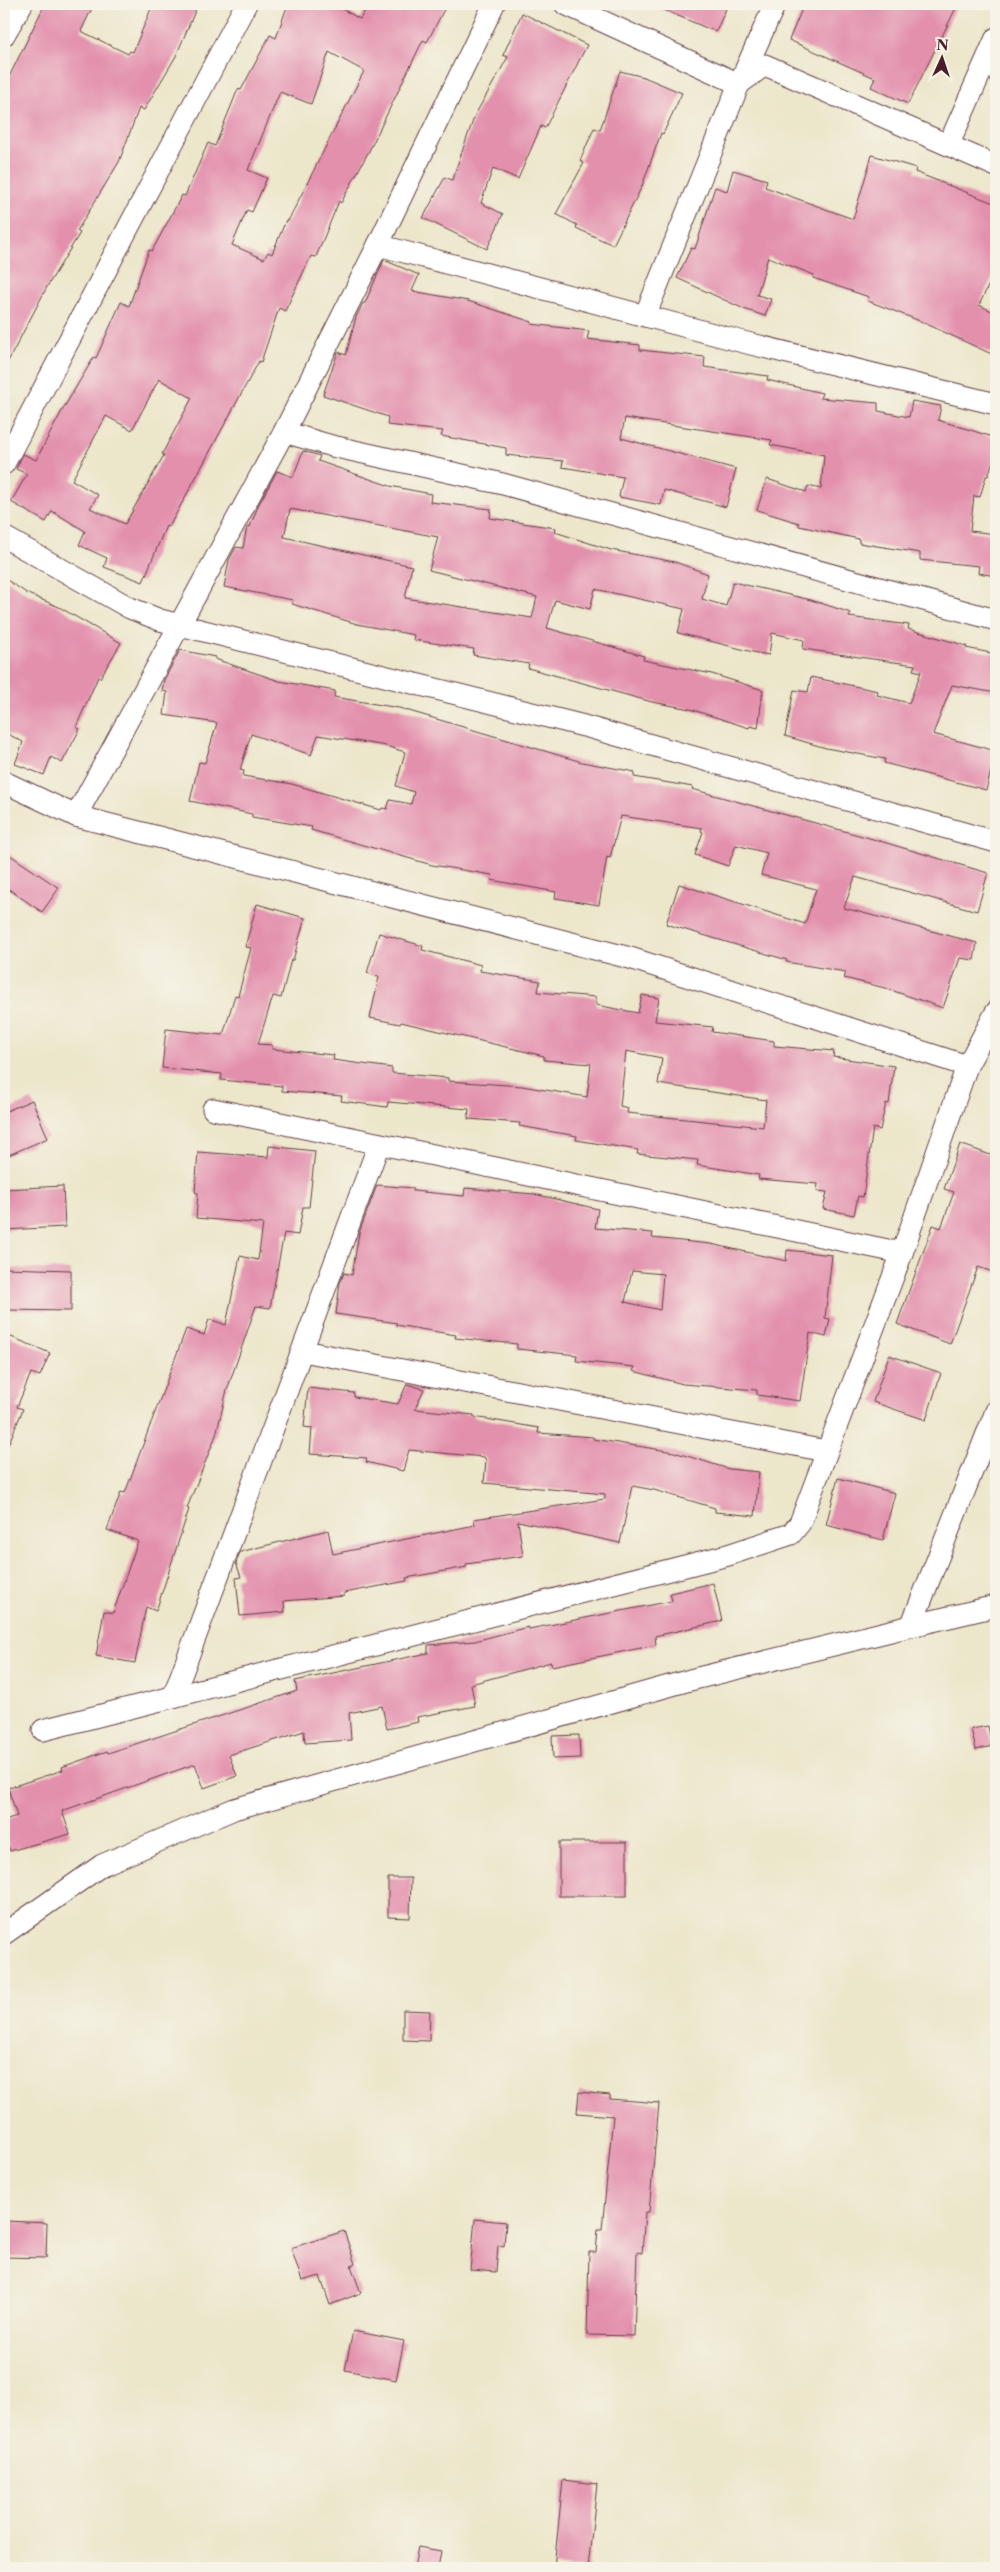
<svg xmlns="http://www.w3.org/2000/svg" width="1000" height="2572" font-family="'Libre Caslon Text',serif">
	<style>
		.building { fill: #e390ad; fill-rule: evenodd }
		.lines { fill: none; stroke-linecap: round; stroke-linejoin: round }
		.street-casing { stroke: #623d43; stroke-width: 23 }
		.street { stroke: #fff; stroke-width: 21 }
	</style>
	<rect width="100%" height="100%" fill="#f7f3e8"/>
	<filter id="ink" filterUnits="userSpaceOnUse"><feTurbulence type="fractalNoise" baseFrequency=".02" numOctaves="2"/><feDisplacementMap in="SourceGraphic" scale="10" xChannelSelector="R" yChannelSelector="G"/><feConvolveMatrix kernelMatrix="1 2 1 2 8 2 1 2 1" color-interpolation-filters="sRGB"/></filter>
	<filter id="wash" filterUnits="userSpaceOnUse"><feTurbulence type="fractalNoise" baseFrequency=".0096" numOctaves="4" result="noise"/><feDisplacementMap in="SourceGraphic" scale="20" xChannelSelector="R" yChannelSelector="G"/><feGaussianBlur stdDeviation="1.12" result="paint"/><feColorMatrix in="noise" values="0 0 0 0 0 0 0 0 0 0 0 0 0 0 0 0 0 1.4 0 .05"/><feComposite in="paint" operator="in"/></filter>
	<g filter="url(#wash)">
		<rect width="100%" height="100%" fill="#ece6cb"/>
		<g id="blocks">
			<g class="building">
				<polygon points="45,4 94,4 81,31 128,54 130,51 133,52 153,4 198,4 176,56 144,110 139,108 119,162 77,231 80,233 48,285 4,369 4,87"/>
				<path d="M288,4H333L360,19L369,4H447L427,42L423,40L370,149L341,203L339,201L316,257L311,256L285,311L279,308L261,362L259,361L169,527L166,526L143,582L104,567L107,558L79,545L85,531L52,511L46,522L11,502L27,474L16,469L23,454L36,460L63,409L94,357L96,358L121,302L129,306L149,250L152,251L182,195L185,196L208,143L215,146L238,89L241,90L270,35L276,38ZM329,52L364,71L288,221L286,220L272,254L268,252L264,259L232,245L247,210L252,212L267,178L248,170L280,92L311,104ZM159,379L192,398L162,454L164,455L125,524L90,508L98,495L72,480L106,416L132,430Z"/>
				<polygon points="650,4 728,4 716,32"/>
				<polygon points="804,4 958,4 908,104 871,87 875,78 789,40"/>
				<polygon points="522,13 587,45 545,128 541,126 518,179 493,168 481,203 503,214 487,249 423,218 445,177 452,180 475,115 508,57 503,55"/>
				<polygon points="620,71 644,77 682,93 663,134 661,133 642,186 613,245 576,228 577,225 556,214 584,163 580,161 594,128 600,130"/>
				<polygon points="872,155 916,168 915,172 996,204 996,270 979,305 996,313 996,356 920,321 868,301 869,297 813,278 814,275 768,257 757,295 771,299 765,316 744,309 677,278 691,248 695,249 715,187 727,191 733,170 767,180 765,187 853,219"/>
				<polygon points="384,260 419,275 412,291 468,301 532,322 531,324 589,331 587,339 640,345 640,350 705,357 704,367 768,376 767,380 822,393 820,398 878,403 878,411 909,417 912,401 941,406 938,420 996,438 996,452 988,476 986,476 980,497 974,496 970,531 996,534 996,576 978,573 979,566 920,560 920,553 859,543 859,539 799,526 799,523 757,510 767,479 806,492 808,486 821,489 824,455 770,445 772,440 625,418 621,438 736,469 726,507 664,490 661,505 619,497 623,477 562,467 563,461 506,455 506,448 441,436 443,431 387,425 388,417 323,395 338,352 346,355 356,317 363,303 365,303"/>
				<path d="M303,451L320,456L318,461L390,486L431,494L430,502L491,509L490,518L556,528L555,532L611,550L675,562L708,574L702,599L726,606L733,582L811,600L851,613L849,617L909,625L908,629L967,646L966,648L996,654V693L952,685L933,734L996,751L986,790L884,763L885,759L826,748L785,736L794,690L808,692L811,677L878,691L877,695L909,703L921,672L913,670L915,665L803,649L804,640L772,633L769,655L757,653L678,633L684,609L595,589L590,609L555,600L547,628L644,656L643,660L712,674L763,690L758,728L750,726L749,728L690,709L652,702L528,668L529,664L473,655L474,649L413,640L414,635L357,624L292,604L293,600L224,587L229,560L236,547L243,548L247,527H250L258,506L277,471L293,477ZM290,509L438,537L429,570L537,597L532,618L405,598L412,566L284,537Z"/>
				<polygon points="4,578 28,594 59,607 121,643 100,678 98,677 76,727 80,729 62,763 51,757 44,775 15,764 23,742 4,732"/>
				<path d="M180,650L215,657V659L279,681L335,691L334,697L399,708L582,762L635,772L634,777L693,787L692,789L873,839L988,873L977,911L855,877L844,908L977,943L974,960L960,958L943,1008L885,988L844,978L846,972L786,962L787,960L666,924L679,884L805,924L816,889L761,875L767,853L736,845L728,866L695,855L703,832L701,831L702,828L621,816L610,858L607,857L599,905L555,898L556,892L491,880L492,875L432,865L311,830L312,827L252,817V814L190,801L199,762L205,763L217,723L164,715L167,692L162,691L164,680ZM251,734L311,755L318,735L386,746L405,752L396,786L414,792L411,804L390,800L387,809L382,808L381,810L292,784L243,776L244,771L240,770Z"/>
				<polygon points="4,851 59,888 42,912 4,886"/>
				<path d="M257,904L305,918L293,960H291L281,998L273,996L258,1044L272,1045V1049L334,1055L333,1060L392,1068V1073L448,1078V1081L522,1086L587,1097L591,1064L544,1060V1056L401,1022L400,1024L370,1018L379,977L367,973L379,933L423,946L422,950L481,965L480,971L540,981L538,992L596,997V1005L638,1013L642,995L659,998L655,1021L713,1027L712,1032L774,1041V1046L834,1051L833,1057L894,1066L889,1104L886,1103L880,1130L873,1128L863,1197L858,1196L854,1215L823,1209L827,1192L817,1191L818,1184L758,1179L759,1175L697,1165L698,1160L637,1154L638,1150L576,1140L577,1136L519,1126L520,1123L468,1119L469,1109L388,1102L387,1107L341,1101L342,1096L282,1091V1086L221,1080L222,1074L162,1068L166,1029L223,1035L235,995L238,996L251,948L245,947ZM626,1051L662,1058L658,1084L766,1100L763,1127L627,1113L628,1108L620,1106Z"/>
				<polygon points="32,1100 48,1138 4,1157 4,1112"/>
				<polygon points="960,1144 996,1157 996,1273 978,1267 950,1344 897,1324 933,1225 941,1228 954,1192 944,1189"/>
				<polygon points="269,1146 315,1151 309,1207 303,1207 298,1235 284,1233 270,1308 256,1306 227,1390 216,1435 187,1508 189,1509 156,1611 146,1607 135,1663 96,1656 104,1611 113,1613 138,1541 107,1530 121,1492 125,1493 186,1329 204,1335 209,1319 226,1325 240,1256 258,1260 263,1224 196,1218 198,1193 195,1192 198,1152 268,1157"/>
				<path d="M377,1185L413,1188V1191L464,1196L465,1188L534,1194L598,1209L595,1228L653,1233L652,1238L711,1244L786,1261L787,1250L832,1255L825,1318L830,1319L826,1337L810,1333L800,1401L757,1395V1390L683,1384L633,1371L635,1367L576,1361L577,1355L517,1349V1344L455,1338L456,1335L396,1325L397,1323L336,1314L340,1283L344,1273L352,1275L359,1233ZM632,1271L663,1274L660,1310L625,1302Z"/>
				<polygon points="63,1186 65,1227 4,1230 4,1189"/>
				<polygon points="4,1268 71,1270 71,1311 4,1310"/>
				<polygon points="4,1334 50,1353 40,1376 31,1373 17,1407 23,1409 4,1455"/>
				<polygon points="889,1355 941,1373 926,1420 873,1402"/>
				<polygon points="407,1384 424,1389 415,1409 474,1415 474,1417 539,1428 538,1433 593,1437 593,1439 674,1452 729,1469 759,1472 755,1516 715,1512 715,1508 654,1490 632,1486 620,1543 518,1521 523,1556 466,1564 467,1567 406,1578 407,1581 344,1593 344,1596 284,1601 285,1612 240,1616 236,1578 241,1577 236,1563 240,1552 328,1530 333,1554 475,1525 474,1519 605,1499 605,1494 484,1483 486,1460 484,1457 409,1450 403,1471 366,1462 367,1458 310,1454 312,1428 304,1427 308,1388 354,1393 354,1397 398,1404"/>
				<polygon points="838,1478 895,1493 883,1540 826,1525"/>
				<polygon points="713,1583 722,1621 655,1636 656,1645 552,1666 551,1662 471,1684 475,1706 417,1717 418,1722 387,1729 382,1706 349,1713 351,1740 305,1743 304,1731 229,1755 237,1776 204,1788 195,1764 62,1811 70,1834 10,1851 4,1832 4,1820 17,1816 8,1788 63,1770 62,1767 107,1751 108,1753 297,1691 295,1681 428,1653 428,1645 475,1641 528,1627 529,1629 672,1601 670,1593"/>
				<polygon points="988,1726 992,1746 976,1750 971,1729"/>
				<polygon points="579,1735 580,1758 553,1759 552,1736"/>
				<rect x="559" y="1842" width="68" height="54"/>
				<polygon points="388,1878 411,1878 410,1918 388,1917"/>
				<polygon points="403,2010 430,2011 429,2041 403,2040"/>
				<polygon points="579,2092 610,2095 610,2099 659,2103 649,2212 645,2212 642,2253 637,2252 634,2336 587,2335 589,2252 596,2252 598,2229 602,2229 613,2116 577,2113"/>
				<polygon points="475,2219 506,2222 504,2246 498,2245 496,2272 470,2270"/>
				<polygon points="6,2221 47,2223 46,2258 5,2257"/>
				<polygon points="344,2231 355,2264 351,2266 361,2293 330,2305 320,2276 302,2281 291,2248"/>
				<polygon points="353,2331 404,2341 396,2380 345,2370"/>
				<polygon points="563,2480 597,2484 588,2568 554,2568"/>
				<polygon points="418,2547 441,2551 438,2568 414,2568"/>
			</g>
		</g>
	</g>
	<g filter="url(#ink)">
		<use href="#blocks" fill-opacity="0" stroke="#623d43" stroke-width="1"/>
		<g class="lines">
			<defs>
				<g id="street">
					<polyline points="565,4 739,84 765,65 996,166"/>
					<polyline points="4,35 22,4"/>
					<polyline points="949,144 996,38"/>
					<polyline points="378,245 747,343 996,404"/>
					<polyline points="645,316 739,84 775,4"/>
					<polyline points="284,432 332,446 503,484 996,620"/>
					<polyline points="4,464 246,4"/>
					<polyline points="4,537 130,608 160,620 584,726 996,842"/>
					<polyline points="4,782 76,816 630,958 967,1066"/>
					<polyline points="76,816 284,432 378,245 494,4"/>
					<polyline points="213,1109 902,1253"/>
					<polyline points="303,1351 826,1451"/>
					<polyline points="911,1626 996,1606"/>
					<polyline points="173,1697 379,1144"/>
					<polyline points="43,1730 728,1555 791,1534 800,1523 902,1253 967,1066 996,1012"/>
					<polyline points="4,1934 102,1865 234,1809 690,1680 911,1626 996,1411"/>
				</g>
			</defs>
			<use href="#street" class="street-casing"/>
			<use href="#street" class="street"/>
		</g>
	</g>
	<rect width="1000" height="2572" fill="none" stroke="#f7f3e8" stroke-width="20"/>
	<g transform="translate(942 58) rotate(3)" stroke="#f7f3e8" stroke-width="4" paint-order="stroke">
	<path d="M0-4L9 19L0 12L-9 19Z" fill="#4a1f2b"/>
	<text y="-8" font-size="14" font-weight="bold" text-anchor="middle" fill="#4a1f2b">N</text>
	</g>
</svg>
